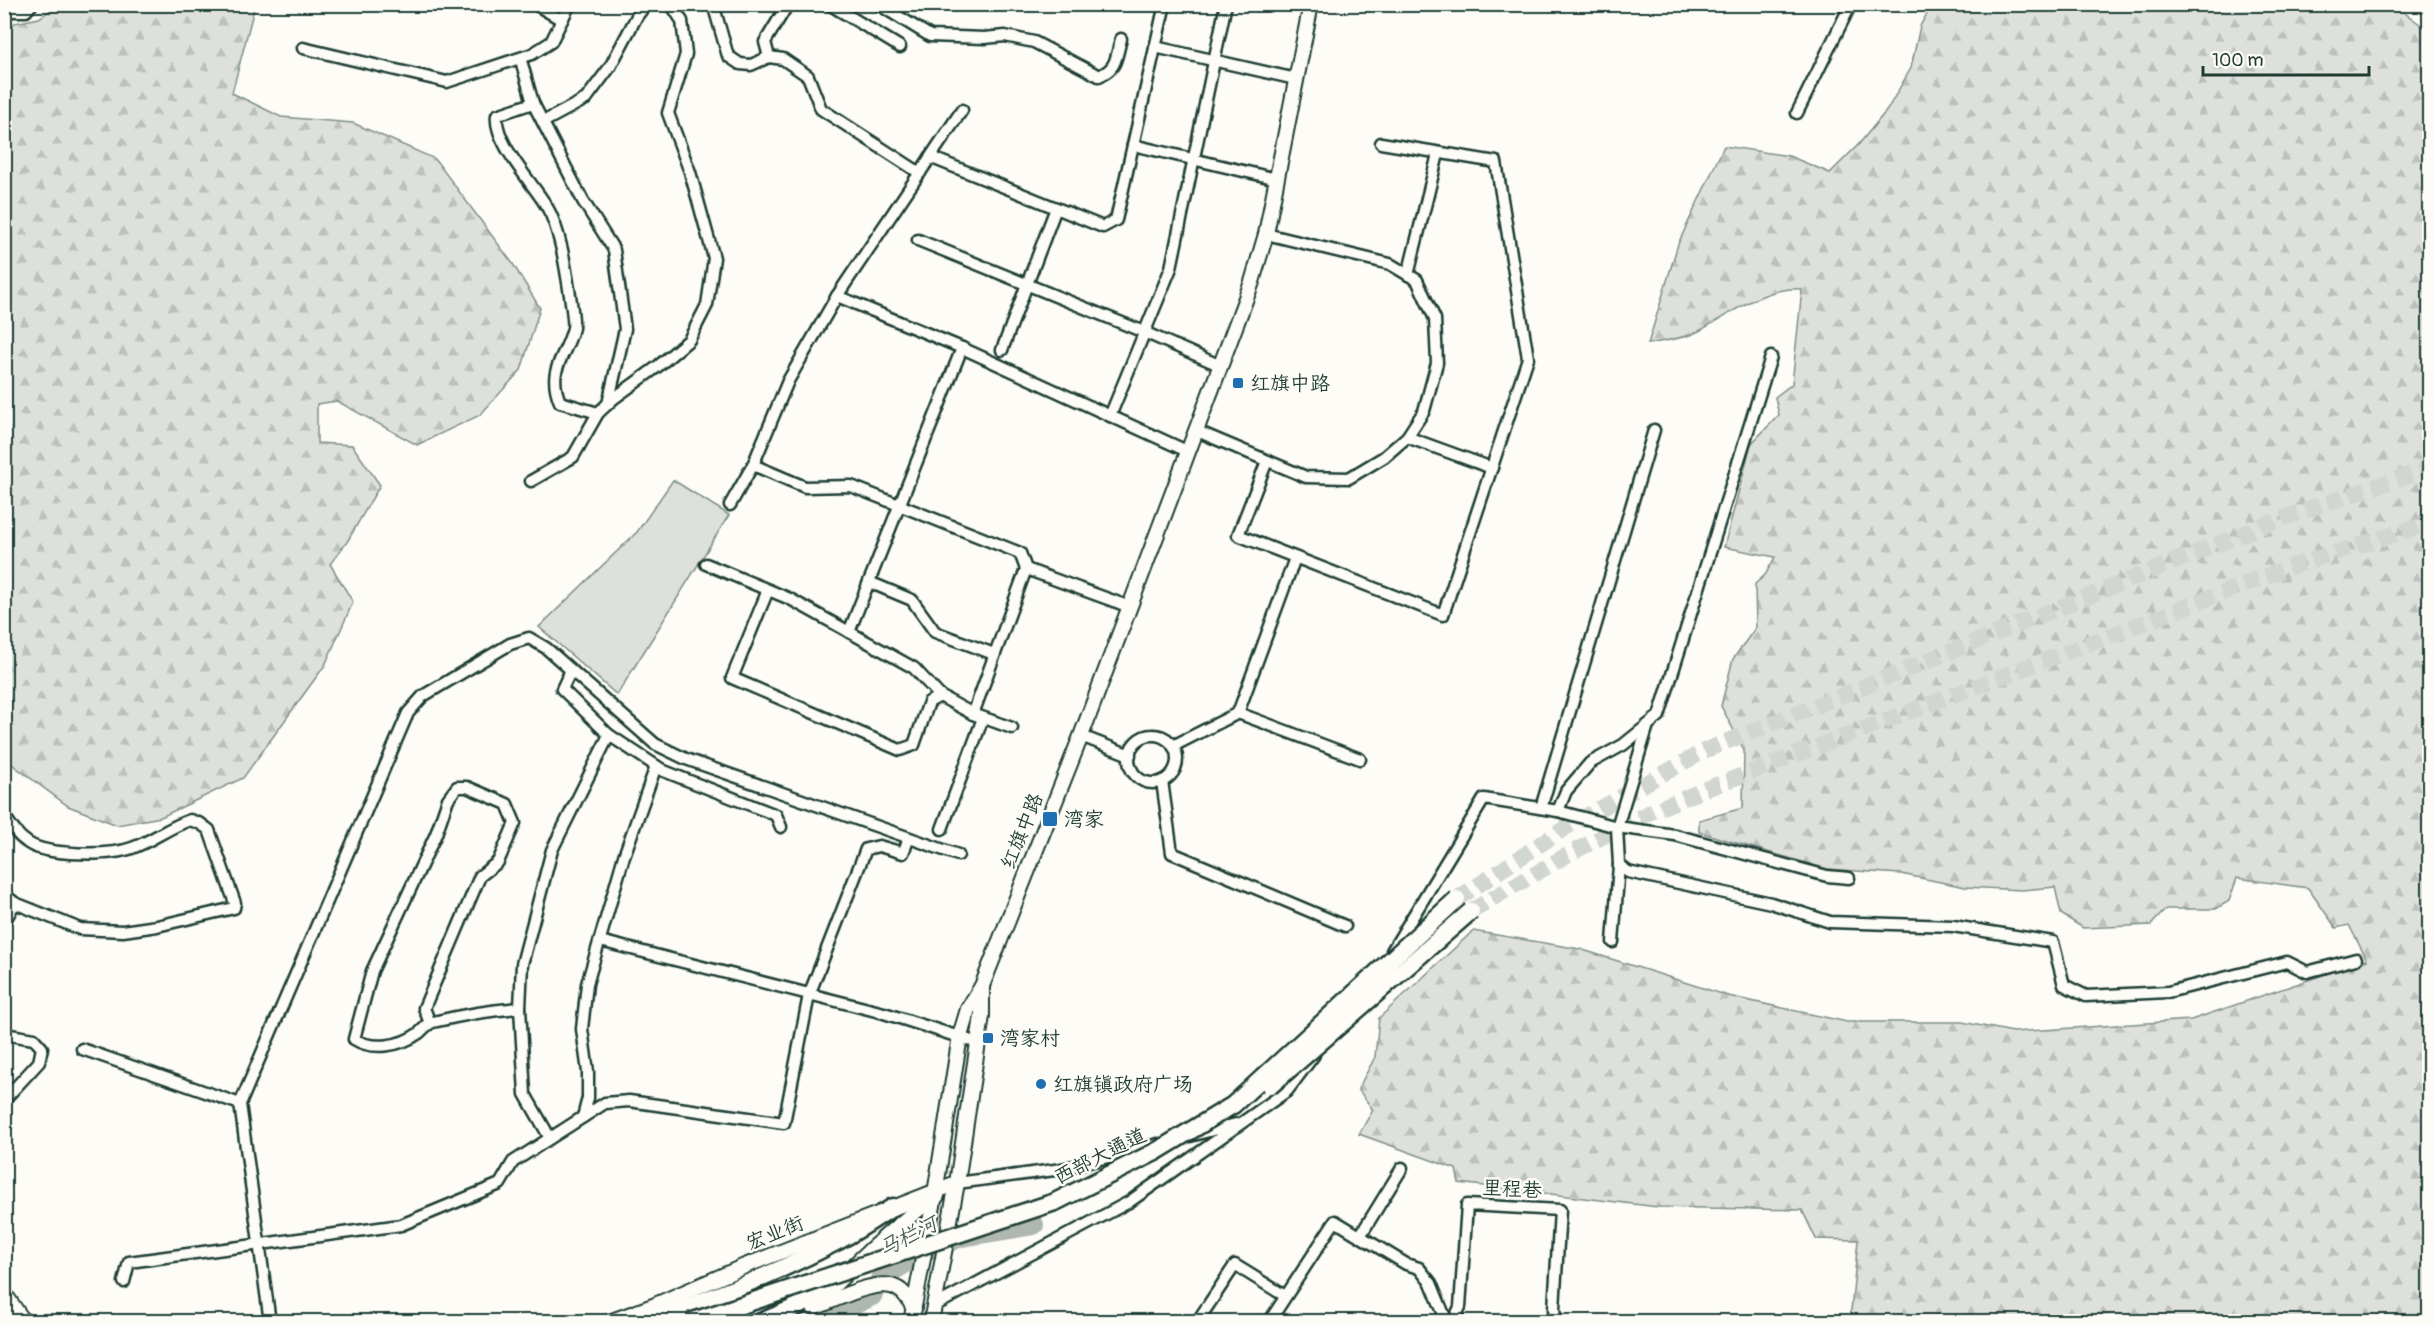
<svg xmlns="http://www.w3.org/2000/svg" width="2434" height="1326" font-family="Pangolin,'LXGW WenKai TC',sans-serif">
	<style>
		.forest { fill: url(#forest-firs); stroke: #7e8e88; stroke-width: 1.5 }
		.garden { fill: #dde0db; stroke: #7e8e88; stroke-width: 1.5 }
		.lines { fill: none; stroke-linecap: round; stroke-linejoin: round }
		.river { stroke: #aeb8b1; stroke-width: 20 }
		.highway-tunnel { stroke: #d1d6d0; stroke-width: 16; stroke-dasharray: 16 8; stroke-linecap: butt }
		.minor-casing { stroke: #1f3d34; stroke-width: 15 }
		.major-casing { stroke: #1f3d34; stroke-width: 18 }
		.highway-casing { stroke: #1f3d34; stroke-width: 21 }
		.minor { stroke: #fdfcf7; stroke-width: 10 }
		.major { stroke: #fdfcf7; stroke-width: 14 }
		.highway { stroke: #fdfcf7; stroke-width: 16 }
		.highway-bridge-casing { stroke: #1f3d34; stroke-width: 21; stroke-linecap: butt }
		.highway-bridge { stroke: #fdfcf7; stroke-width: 16 }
		.poi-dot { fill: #1f6fb2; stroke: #fdfcf7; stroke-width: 2 }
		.labels { text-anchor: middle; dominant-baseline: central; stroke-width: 5; stroke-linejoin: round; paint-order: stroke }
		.poi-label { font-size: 20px; fill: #1f3d34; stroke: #fdfcf7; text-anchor: start }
		.street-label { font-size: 20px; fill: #1f3d34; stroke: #fdfcf7 }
		.water-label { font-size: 21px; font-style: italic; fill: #435c53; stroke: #fdfcf7 }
	</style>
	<defs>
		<pattern id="forest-firs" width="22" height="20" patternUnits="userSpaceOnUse" patternTransform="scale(1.5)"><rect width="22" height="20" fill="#dde0db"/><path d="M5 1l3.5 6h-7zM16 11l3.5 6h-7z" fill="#bdc1bd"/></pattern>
	</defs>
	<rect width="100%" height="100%" fill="#fdfcf7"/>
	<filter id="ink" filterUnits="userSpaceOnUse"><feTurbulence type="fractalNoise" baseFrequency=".0167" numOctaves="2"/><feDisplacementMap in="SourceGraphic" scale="12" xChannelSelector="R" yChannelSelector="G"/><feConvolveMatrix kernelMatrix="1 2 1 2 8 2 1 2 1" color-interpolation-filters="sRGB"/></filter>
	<g filter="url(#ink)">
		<g class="forest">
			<polygon points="58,5 255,5 232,93 281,117 353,123 435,159 513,264 540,308 521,370 480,415 417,445 337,401 317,404 317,443 352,445 380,485 347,542 330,564 353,602 325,665 243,778 161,817 117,825 68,806 5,759 5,25 39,18"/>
			<path d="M1932,5H2394L2428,30L2429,29V1321H1850L1858,1240L1816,1239L1802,1210L1658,1207L1459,1183L1456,1169L1359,1134L1373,1110L1358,1089L1375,1057L1379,1018L1473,931L1580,949L1728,996L1847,1022H1962L2013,1032L2191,1020L2367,960L2349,925L2336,928L2308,888L2237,878L2229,901L2216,909H2166L2151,925L2083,928L2061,914L2055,887L2022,890L1965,887L1901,874L1827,869L1699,832V820L1743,808L1744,750L1721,706L1733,659L1756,627L1755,584L1765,575L1775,557L1724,547L1751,444L1779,415L1775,397L1792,384L1802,289C1763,286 1730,315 1697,332C1683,339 1663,341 1648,344L1678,244L1724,146L1789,156L1830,173L1859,144L1887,110L1911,68L1920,26Z"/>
		</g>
		<polygon class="garden" points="673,480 729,515 617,695 539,627 637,532"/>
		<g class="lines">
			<polyline class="river" points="819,1322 872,1296 881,1278 930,1249 962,1237 1034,1225"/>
			<g class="highway-tunnel">
				<polyline points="1457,899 1565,828 1706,750 2280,519 2430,468"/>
				<polyline points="1471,911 1569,854 1650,812 1706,789 2293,566 2430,523"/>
			</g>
			<defs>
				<g id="minor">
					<polyline points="535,4 562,20"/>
					<polyline points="713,4 728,56 740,64 751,65 769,57 783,59 808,76 821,109 920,173"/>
					<polyline points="829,4 900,47"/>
					<path d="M878,4L930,36L984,38L1005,36L1034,42L1099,76C1117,69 1116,57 1121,39"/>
					<polyline points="4,7 14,11 26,11 32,4"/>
					<polyline points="1155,47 1296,79"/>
					<polyline points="303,48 447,82 532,54 551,42 570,4"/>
					<polyline points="769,57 765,42 788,4"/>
					<polyline points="522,64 533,103 583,201 614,250 625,329 608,404"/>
					<path d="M533,103L497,115C493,142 534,184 547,207C553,217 558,233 561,246C564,257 575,320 573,328C566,358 546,368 560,402L598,413"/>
					<polyline points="1797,113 1851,4"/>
					<polyline points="543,122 586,99 610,67 637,16 646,4"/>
					<polyline points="1133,145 1277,179"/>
					<polyline points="930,157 1103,227 1116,220 1165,4"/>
					<polyline points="918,240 1144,332 1221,366"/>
					<polyline points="1408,275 1438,154"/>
					<polyline points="837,296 962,348 1189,452"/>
					<polyline points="1002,350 1056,208"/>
					<polyline points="1110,416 1171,268 1226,4"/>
					<polyline points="1197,431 1306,477 1349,478 1384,457 1407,437 1424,411 1437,363 1435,319 1417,280 1390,264 1266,234"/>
					<polyline points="1407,437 1492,468"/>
					<polyline points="1267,461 1238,535 1443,615 1528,358 1496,162 1381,143"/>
					<polyline points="753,465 805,487 851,486 1020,553 1026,569"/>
					<polyline points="531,481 573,457 598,413 613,399 657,367 689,340 707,305 714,258 690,172 668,113 686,54 682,21 671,4"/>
					<polyline points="730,505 753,465 788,381 837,296 962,110"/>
					<polyline points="706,564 790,599 914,668 940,696 973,714"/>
					<polyline points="869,582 912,600 935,632 994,654"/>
					<polyline points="768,590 732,678 900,750 914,745 929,702 940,696"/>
					<polyline points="849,632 962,348"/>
					<polyline points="571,670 562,689 609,735 664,771 776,815 781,827"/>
					<polyline points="1238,713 1295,558"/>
					<polyline points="1648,725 1617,827 1619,865 1628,872 1771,903 1830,922 1953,926 2053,942 2064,985 2086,996 2168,992 2287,962 2307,972 2356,959"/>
					<polyline points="1012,728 973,714 1026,569 1130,607"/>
					<circle cx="1153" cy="759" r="24"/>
					<polyline points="1081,736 1130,755"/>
					<polyline points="1173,746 1238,713 1360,759"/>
					<polyline points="1162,781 1172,853 1345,926"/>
					<polyline points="1541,808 1654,430"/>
					<polyline points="1558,811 1566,791 1590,763 1623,745 1659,716 1771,357"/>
					<path d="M4,815C11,826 17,836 28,843C47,856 110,856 132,848C152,841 169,827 190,820L201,824L209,830L235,903L234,908L157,926L123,931L80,929L15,903L4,894"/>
					<polyline points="942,829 983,718"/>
					<polyline points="4,922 15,903"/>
					<polyline points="600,941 884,1013 978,1043"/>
					<polyline points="1613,942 1619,865"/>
					<polyline points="1392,951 1484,799 1558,811 1617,827 1675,835 1827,876 1849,878"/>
					<path d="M430,1023L424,1008L480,876L498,862L515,823L507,804L467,787H457L448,799L436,834L372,971L354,1039C373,1051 401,1046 419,1033C424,1029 427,1024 433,1022C462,1015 491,1010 520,1008"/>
					<polyline points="4,1034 34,1039 42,1048 39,1062 4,1100"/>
					<polyline points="82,1049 240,1104"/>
					<polyline points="583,1117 588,1098 588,1072 582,1029 587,984 624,856 656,766"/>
					<polyline points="1190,1136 1236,1124"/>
					<polyline points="550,1138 525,1094 520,1008 522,964 552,850 609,735"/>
					<polyline points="957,1183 1062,1169 1158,1144"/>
					<polyline points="1360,1236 1402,1168"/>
					<polyline points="124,1282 129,1262 401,1225 500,1184 513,1162 605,1103 629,1101 784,1123 809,995 866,849 879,846 903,853 909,838"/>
					<polyline points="934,1306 1129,1202 1287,1091 1314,1055"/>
					<polyline points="270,1322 240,1104 408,713 423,696 510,644 529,638 546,648 655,744 686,759 958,855"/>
					<polyline points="1197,1322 1235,1265 1285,1296"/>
					<polyline points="1269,1322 1335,1221 1406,1264 1419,1268 1431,1283 1447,1322"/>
					<polyline points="1453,1322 1460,1307 1467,1205 1560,1210 1554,1309 1556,1322"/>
				</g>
				<g id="major">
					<polyline points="4,1293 24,1322"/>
					<path d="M817,1302C855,1264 893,1226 937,1196"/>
					<path d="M814,1308C832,1301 872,1281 891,1286C903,1289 909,1299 914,1309"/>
					<polyline points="609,1322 653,1306 745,1266 957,1183"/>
					<polyline points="911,1322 933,1206 960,1036 968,1009 982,986 1081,736 1252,282 1266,234 1311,4"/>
					<polyline points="931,1322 957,1183 982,1016 982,986"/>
				</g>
				<g id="highway">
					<path d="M647,1322C710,1298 774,1275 834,1243C855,1233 874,1219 893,1207"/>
					<polyline points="761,1322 824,1295"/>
				</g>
			</defs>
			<use href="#minor" class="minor-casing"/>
			<use href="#major" class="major-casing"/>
			<use href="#highway" class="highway-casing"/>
			<use href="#minor" class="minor"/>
			<use href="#major" class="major"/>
			<use href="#highway" class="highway"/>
			<defs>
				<g id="highway-bridge">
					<polyline points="1270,1086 1471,911"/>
					<polyline points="690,1322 1055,1202 1157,1151 1233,1105 1457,899"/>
				</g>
			</defs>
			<use href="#highway-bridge" class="highway-bridge-casing"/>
			<use href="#highway-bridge" class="highway-bridge"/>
		</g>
	</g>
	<g class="poi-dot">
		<rect x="1232" y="377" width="12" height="12" rx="3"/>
		<rect x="1042" y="811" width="16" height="16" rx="3"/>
		<rect x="982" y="1032" width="12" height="12" rx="3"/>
		<circle cx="1041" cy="1084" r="6"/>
	</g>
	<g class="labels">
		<g class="poi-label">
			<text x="1250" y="383">红旗中路</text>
			<text x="1064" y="819">湾家</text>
			<text x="1000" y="1038">湾家村</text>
			<text x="1053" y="1084">红旗镇政府广场</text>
		</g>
		<g class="street-label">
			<text transform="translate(1022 831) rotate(-68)">红旗中路</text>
			<text transform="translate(1100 1156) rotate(-27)">西部大通道</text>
			<text transform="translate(1512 1189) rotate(3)">里程巷</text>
			<text transform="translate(775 1233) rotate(-22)">宏业街</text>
		</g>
		<g class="water-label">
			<text transform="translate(908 1237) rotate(-27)">马栏河</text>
		</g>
	</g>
	<rect width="2434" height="1326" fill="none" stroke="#fdfcf7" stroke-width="24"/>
	<rect x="12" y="12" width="2410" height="1302" fill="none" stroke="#1f3d34" stroke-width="2" filter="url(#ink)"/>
	<path d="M2203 66v9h166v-9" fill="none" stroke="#1f3d34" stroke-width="3"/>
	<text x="2212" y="66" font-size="18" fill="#1f3d34" stroke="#fdfcf7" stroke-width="4.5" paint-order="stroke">100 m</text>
</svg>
